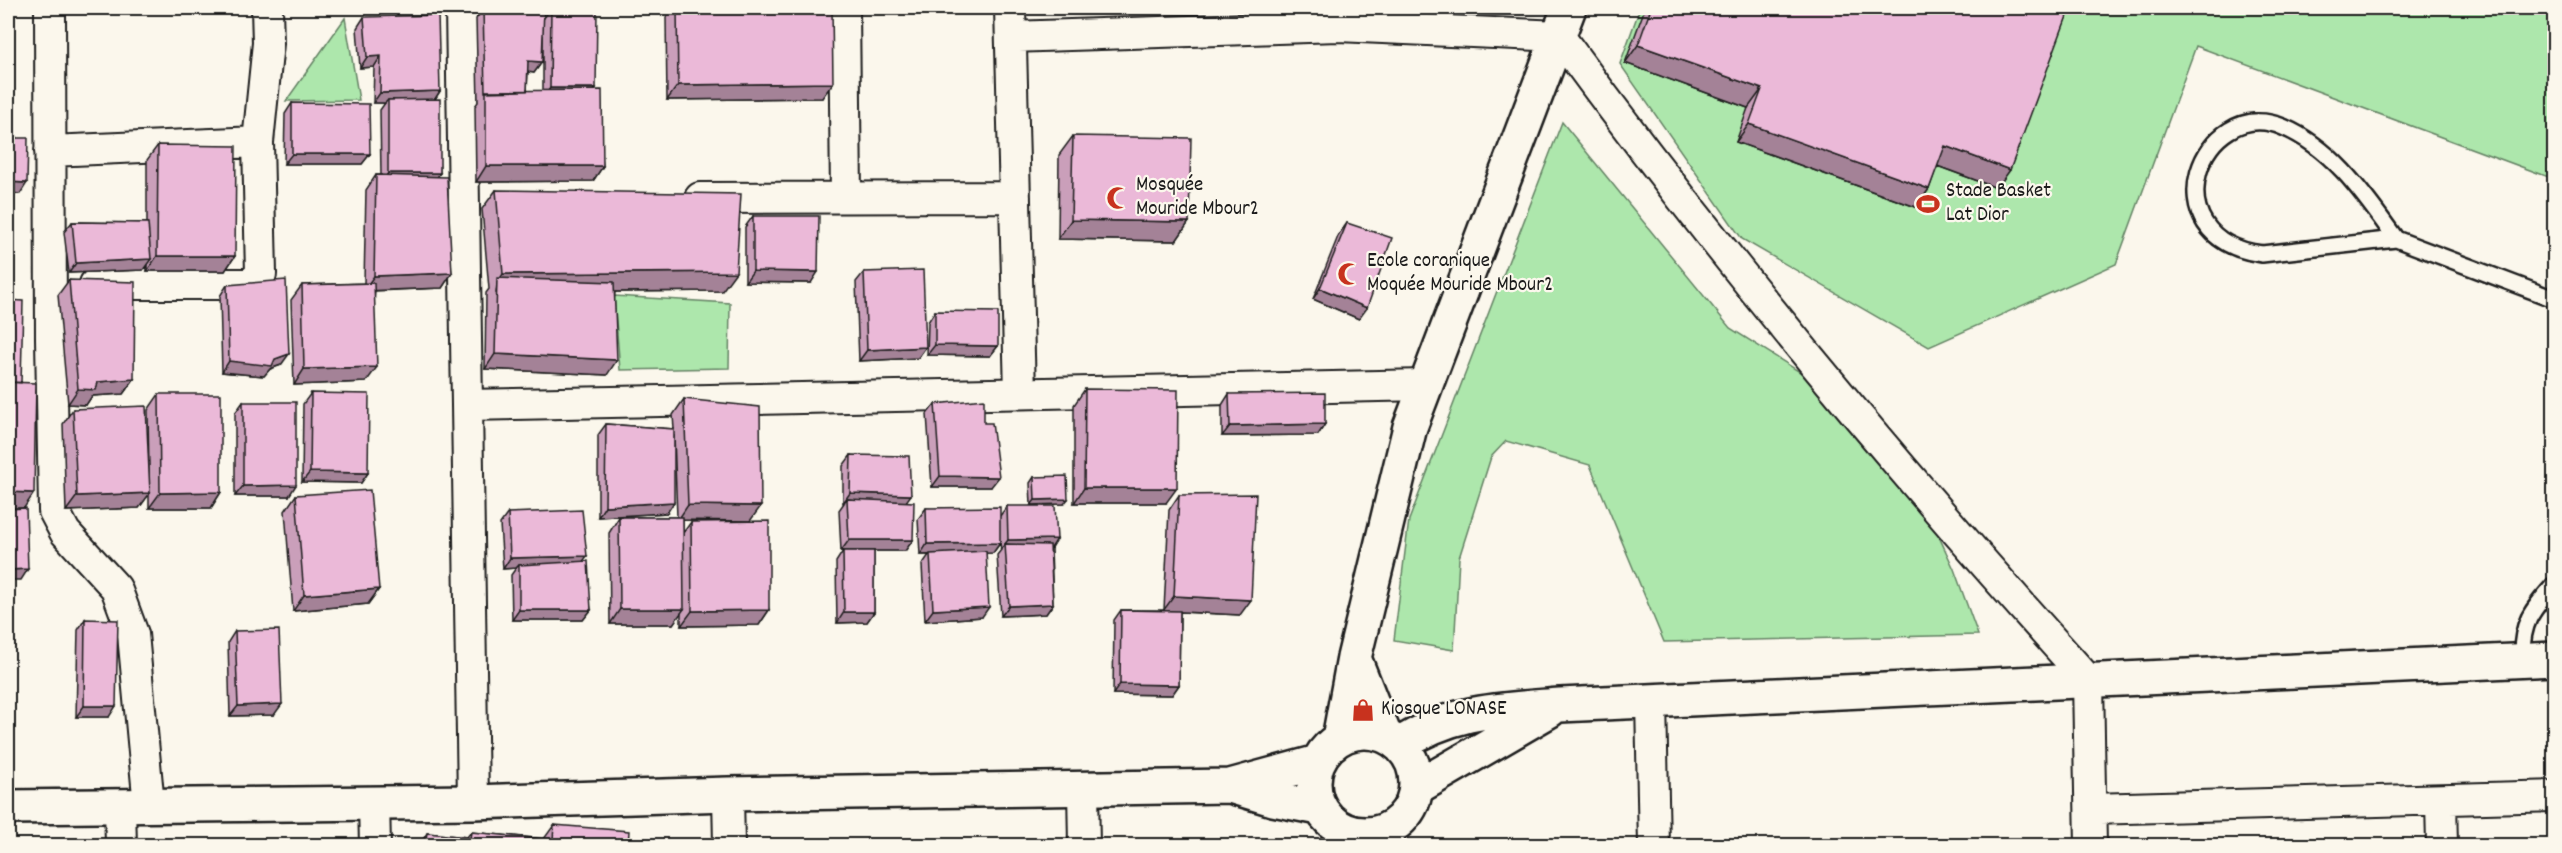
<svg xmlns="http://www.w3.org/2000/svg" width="2562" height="853" font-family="Dekko,sans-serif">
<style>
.green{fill:#ade7ac;stroke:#648264;stroke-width:1.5}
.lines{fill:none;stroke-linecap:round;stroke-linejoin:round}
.lane-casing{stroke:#1c1c1c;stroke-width:20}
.street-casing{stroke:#1c1c1c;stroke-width:34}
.secondary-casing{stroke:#1c1c1c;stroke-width:38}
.lane{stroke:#fbf7ec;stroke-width:15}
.street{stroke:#fbf7ec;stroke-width:30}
.secondary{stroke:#fbf7ec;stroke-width:33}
.wall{fill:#ca9fba;stroke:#1c1c1c;stroke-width:1.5;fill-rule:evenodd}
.shaded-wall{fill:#a48297;stroke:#1c1c1c;stroke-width:1.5}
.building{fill:#ebb9d8;stroke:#1c1c1c;stroke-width:1.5}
.labels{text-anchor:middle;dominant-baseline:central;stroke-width:4.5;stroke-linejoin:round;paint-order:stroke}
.poi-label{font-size:21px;fill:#1c1c1c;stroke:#fbf7ec;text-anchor:start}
</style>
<rect width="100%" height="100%" fill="#fbf7ec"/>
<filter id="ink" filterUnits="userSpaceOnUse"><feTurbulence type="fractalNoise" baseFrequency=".0167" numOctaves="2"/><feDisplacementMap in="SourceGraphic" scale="12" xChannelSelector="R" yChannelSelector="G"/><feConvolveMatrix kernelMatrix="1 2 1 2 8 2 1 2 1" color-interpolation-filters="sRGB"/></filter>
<g filter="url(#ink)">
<path class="green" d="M1640 8H2554V179L2196 46 2116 264 1929 347 1742 239 1620 64Z
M345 18 359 100 286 101Z
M1562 122 1730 328 1800 372 1874 438 1916 487 1954 569 1978 635 1664 642 1590 465 1506 441 1491 457 1459 558 1454 650 1394 640 1409 520Z
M614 296 730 303 729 368 620 370Z"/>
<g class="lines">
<g class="lane-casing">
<path id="lane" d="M2396 239C2365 196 2333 148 2283 127 2202 93 2146 239 2262 254L2396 239 2554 299
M2522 659C2521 623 2531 611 2554 585"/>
</g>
<g class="street-casing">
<path id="street" d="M50 8 51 338 54 511 65 532 116 588 133 634 149 806
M461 8 473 802
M844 8 846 197
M1010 8 1020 393
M1011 37 1338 26 1559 36C1723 260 1902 474 2088 680L2091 846
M50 151 258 142
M700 198 1015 197
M95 284H250L261 274 258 142 268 43 267 8
M467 405 1425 385
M1651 701 1654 846
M1083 788 1084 846
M728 794 729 846
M2441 800 2442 846
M374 802 375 846
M120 806 121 846
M2091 809 2554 796
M1344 829 1352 846
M1388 846 1390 827"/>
</g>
<g class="secondary-casing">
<path id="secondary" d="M1354 658 1385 736
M1314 783a51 51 0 1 1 102 0a51 51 0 1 1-102 0Z
M1339 739 1354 658 1410 427 1569 8
M1399 745C1453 710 1497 710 1560 705L2554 659
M1230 786 1273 799 1320 808
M1416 788 1550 710
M8 807 473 802 728 794 1230 786 1318 762"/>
</g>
<use href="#lane" class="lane"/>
<use href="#street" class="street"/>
<use href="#secondary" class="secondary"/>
</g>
<path class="wall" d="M551 8 596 88 594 90 603 166 593 181 476 182 475 106 478 102 476 19 483 9 544 18ZM543 35V91H527L528 72 534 73 542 62Z
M673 8H832L822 98 667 100 666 17Z
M1645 8H2070L1997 188 1937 166 1929 189 1916 207 1736 142 1748 108 1625 63Z
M364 17 440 91 435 99 440 173 437 177 452 273 442 288 375 291 366 382 294 385 291 300 302 285 364 283 366 190 376 175H381L380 110 385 103H373L374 67 360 68 357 28Z
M292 103 370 154 362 164H284L285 114Z
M1073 136 1189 222 1176 241 1058 239 1059 155Z
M158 145 235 256 225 271H147V265L143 270 69 273 64 232 72 222 147 223V160Z
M496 190 722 291 615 292 607 375 485 369 486 293 489 289 482 209Z
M753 216 811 283 745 282V227Z
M1347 223 1359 319 1313 299 1339 234Z
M864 272 918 358 859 361 856 282Z
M69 280 134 379 123 394 92 396 86 405 68 404 58 295Z
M227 285 281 365 270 369 264 376 222 372 220 296Z
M935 311 998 346 990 356 927 355 928 322Z
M1085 389 1166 503H1074V405Z
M311 393 368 473 361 483 302 482 303 404Z
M159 394 221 492 211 508H149V494L139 508 66 511 63 424 73 409 149 474 148 410Z
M1229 394 1325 424 1318 435 1222 436V405Z
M684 399 750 521 769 610 759 625 681 626V612L673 624H610L609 533 619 517H677L674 435 667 513 598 517V435L606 424 674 429 673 415ZM683 520 744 521 691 522 683 533Z
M243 402 289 496H235V413Z
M935 404 984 423 991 487H932L927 414Z
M851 455 913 540 905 551H874V612L867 622 837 623 836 562 843 551H869H841L839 510 844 503H843V466Z
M1034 477 1064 504 1031 505 1030 483Z
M296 495 379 589 368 604 293 611 285 511Z
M1179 495 1240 615 1180 612 1179 685 1172 695 1113 694 1114 620 1121 610H1164L1169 510Z
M1007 506 1057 539 1051 549 1053 604 1046 614 1001 616 997 555 1001 550 1000 543 993 553H986L982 617 925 621 922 565 929 555H920L918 519 926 508 1000 516Z
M508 513 583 561 591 610 583 620H512L511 575 516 568 503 569 500 524Z
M85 619 109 717H76L78 630Z
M235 631 274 715 230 716 228 642Z
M554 825 628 845 713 846H419L427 833 467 837 471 832 544 839Z"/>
<path class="shaded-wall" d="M1638 45 1762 89 1748 108 1625 63Z
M381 56 374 67 360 68 367 57Z
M528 61 542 62 534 73 521 71Z
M833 83 822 98 667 100 678 85Z
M550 88H596L588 99H543Z
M440 91 433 102 388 100 385 103H373L380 93Z
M1749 124 1929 189 1916 207 1736 142Z
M1945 146 2010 170 1997 188 1932 164Z
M292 154H370L362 164H284Z
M486 166H603L593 181 476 182Z
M388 173H440L433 183 381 184Z
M8 182 27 183 20 194 8 193Z
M1071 220 1189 222 1176 241 1058 239Z
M157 256H235L225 271H147Z
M151 259 143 270 69 273 76 263Z
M753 271 818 272 811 283 745 282Z
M736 272 722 291 496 293 497 283 503 274Z
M452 273 442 288 363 291 374 276Z
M1320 288 1367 308 1359 319 1313 299Z
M935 345 998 346 990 356 927 355Z
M926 347 918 358 859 361 867 350Z
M289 354 281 365 270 369 264 376 222 372 229 361 275 359Z
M495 354 617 360 607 375 485 369Z
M377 367 366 382 294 385 304 369Z
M134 379 123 394 92 396 86 405 68 404 78 389 98 382Z
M1325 424 1318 435 1222 436 1230 426Z
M310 472 368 473 361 483 302 482Z
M940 476 999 477 991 487H932Z
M296 485 289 496H235L243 486Z
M1084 488H1177L1166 503H1074Z
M8 492 34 493 24 508H8Z
M221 492 211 508H149L160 493Z
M150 493 139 508 66 511 77 496Z
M850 493 911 495 903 506 847 499 843 503Z
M1068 499 1064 504 1031 505 1035 500Z
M674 502 667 513 598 517 605 506Z
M688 505 761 506 750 521 678 520Z
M1057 539 1050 550 1005 544 1000 550 1008 540Z
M849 540H913L905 551H841Z
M1000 543 993 553 920 555 927 544Z
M587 556 579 567 519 565 516 568 503 569 510 558Z
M28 569 21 580H8V570Z
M379 589 368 604 293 611 304 595Z
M1174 596 1251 600 1240 615 1163 611Z
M1053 604 1046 614 1001 616 1009 606Z
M989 607 982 617 925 621 933 610Z
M620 609H684L673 624H610Z
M519 610H591L583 620H512Z
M769 610 759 625 681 626 692 611Z
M844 612H874L867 622 837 623Z
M1120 684 1179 685 1172 695 1113 694Z
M282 704 274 715 230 716 238 706Z
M84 706H116L109 717H76Z"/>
<path class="building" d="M544 8 542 62 528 61 527 91 485 92 483 9Z
M551 8 597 9 596 88H550Z
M677 8H832L833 83 678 85Z
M1651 8H2070L2010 170 1945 146 1929 189 1749 124 1762 89 1638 45Z
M438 15 440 91 380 93 381 56 367 57 364 17Z
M602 90 603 166H486V91Z
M440 99V173H388V100Z
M292 103 369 104 370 154H292Z
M1073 136 1191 138 1189 222 1071 220Z
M8 138H28L27 183 8 182Z
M158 145 236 146 235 256H157Z
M376 175 447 177 452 273 374 276Z
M496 190 741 194 736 272 503 274Z
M753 216H819L818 272 753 271Z
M72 222 148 223 151 259 76 263Z
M1347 223 1392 238 1367 308 1320 288Z
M923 270 926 347 867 350 864 272Z
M497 278 614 282 617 360 495 354Z
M69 280 135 282 134 379 98 382 96 390 78 389Z
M286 280 289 354 275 359 272 366 229 361 227 285Z
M374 283 377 367 304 369 302 285Z
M8 300 23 301 21 383 8 382Z
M935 311 998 312V346L935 345Z
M8 382 36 383 34 493 8 492Z
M1085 389 1178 390 1177 488H1084Z
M311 393 369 394 368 473 310 472Z
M1325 393V424L1230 426 1229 394Z
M159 394H221V492L160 493Z
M684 399 760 407 761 506 688 505Z
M984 399V423H992L999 477 940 476 935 404Z
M243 402H296V485L243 486Z
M146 406 150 493 77 496 73 409Z
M606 424 674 429V502L605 506Z
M851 455 909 456 911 495 850 493Z
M1067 476 1068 499 1035 500 1034 477Z
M370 490 379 589 304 595 296 495Z
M1256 494 1251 600 1174 596 1179 495Z
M847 499 914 502 913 540H849Z
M1007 506H1055L1057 539 1008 540Z
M1000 507V543L927 544 926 508Z
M26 508 28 569 8 570V509Z
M582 510 587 556 510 558 508 513Z
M619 517H683L684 609H620Z
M769 521V610L692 611 691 522Z
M1005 544 1050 545 1053 604 1009 606Z
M843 551H874V612H844Z
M986 551 989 607 933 610 930 554Z
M588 561 591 610H519V565Z
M1121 610 1180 611 1179 685 1120 684Z
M85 619 118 620 116 706H84Z
M279 630 282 704 238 706 235 631Z
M554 825 629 831 628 845 713 840V846H469L471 832 553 840Z
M427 833 467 837V846H425Z"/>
</g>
<defs>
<g id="mosque-bare" transform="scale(1.8)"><path d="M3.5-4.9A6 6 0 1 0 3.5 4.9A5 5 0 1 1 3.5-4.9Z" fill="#c8321e" stroke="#fbf7ec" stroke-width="2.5" paint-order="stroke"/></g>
<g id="stadium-bare" transform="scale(1.8)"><path d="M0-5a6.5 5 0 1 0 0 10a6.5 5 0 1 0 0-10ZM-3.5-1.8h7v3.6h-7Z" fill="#c8321e" stroke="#fbf7ec" stroke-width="2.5" paint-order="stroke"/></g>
<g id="shop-bare" transform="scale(1.8)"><path d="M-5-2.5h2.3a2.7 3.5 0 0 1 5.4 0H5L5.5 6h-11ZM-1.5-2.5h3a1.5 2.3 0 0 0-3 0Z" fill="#c8321e" stroke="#fbf7ec" stroke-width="2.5" paint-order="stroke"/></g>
</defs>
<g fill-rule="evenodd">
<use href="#mosque-bare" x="1118" y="198"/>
<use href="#stadium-bare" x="1928" y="204"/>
<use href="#mosque-bare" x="1349" y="274"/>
<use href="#shop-bare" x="1363" y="710"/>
</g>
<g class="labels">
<g class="poi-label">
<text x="1136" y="186">Mosquée<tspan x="1136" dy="24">Mouride Mbour2</tspan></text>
<text x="1946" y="192">Stade Basket<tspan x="1946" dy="24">Lat Dior</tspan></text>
<text x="1367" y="262">Ecole coranique<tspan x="1367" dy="24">Moquée Mouride Mbour2</tspan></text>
<text x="1381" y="710">Kiosque LONASE</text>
</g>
</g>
<rect width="2562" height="853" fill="none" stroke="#fbf7ec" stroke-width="30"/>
<rect x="15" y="15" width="2532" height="823" fill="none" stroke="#1c1c1c" stroke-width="2" filter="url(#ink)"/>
</svg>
